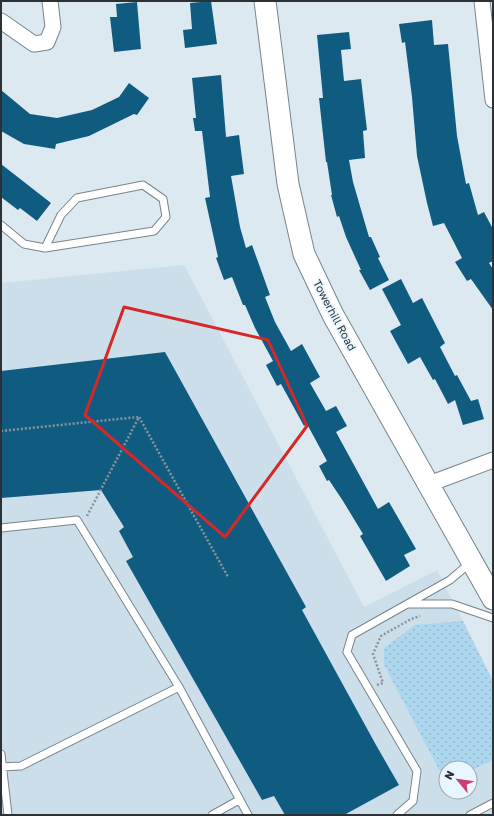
<svg xmlns="http://www.w3.org/2000/svg" width="494" height="816" font-family="'Golos Text',sans-serif">
<style>
.built{fill:#ccdeea;fill-rule:evenodd}
.grass{fill:url(#grass-dots)}
.building{fill:#105c80}
.lines{fill:none;stroke-linecap:round;stroke-linejoin:round}
.lane-casing{stroke:#79848b;stroke-width:9}
.street-casing{stroke:#79848b;stroke-width:17}
.secondary-casing{stroke:#79848b;stroke-width:23}
.path{stroke:#8c9499;stroke-width:2.5;stroke-dasharray:2 2;stroke-linecap:butt}
.lane{stroke:#fff;stroke-width:7}
.street{stroke:#fff;stroke-width:15}
.secondary{stroke:#fff;stroke-width:21}
.marked{fill:none;stroke:#d62828;stroke-width:3;stroke-linejoin:round}
.labels{text-anchor:middle;dominant-baseline:central;stroke-width:4;stroke-linejoin:round;paint-order:stroke}
.street-label{font-size:11px;fill:#2d3134;stroke:#eaf6fe}
</style>
<defs>
<pattern id="grass-dots" width="8" height="8" patternUnits="userSpaceOnUse"><rect width="8" height="8" fill="#add6ef"/><path d="M2 2h.1M6 6h.1" fill="none" stroke="#95b8ce" stroke-width="1.8" stroke-linecap="round"/></pattern>
</defs>
<rect width="100%" height="100%" fill="#dde9f0"/>
<path class="built" d="M184 265 364 607 437 570 493 681V815H1V283ZM446 768H470V792H446Z"/>
<path class="grass" d="M463 621 493 681V760L470 771V768H446V783L384 665V648L415 625Z"/>
<path class="building" d="M211 1 217 44 185 48 183 30 192 29 190 3Z
M137 2 141 49 114 52 110 17H117L116 4Z
M432 20 434 45 448 44 457 136 466 184 469 183 478 215 484 212 493 229V261L489 263 493 269V310L471 279 467 281 455 262 462 258 444 223 433 226 427 203 417 156 412 97 405 42 402 43 399 24Z
M349 32 351 49 341 50 344 81 361 79 367 130 363 131 365 158 349 160 353 182 369 237H371L380 257 378 258 389 280 370 290 359 270H361L346 237 339 216 337 217 331 195H332L327 162H326L319 98H323L317 35Z
M221 75 226 137 239 135 244 174 231 176 240 227 246 248 252 245 270 295 265 297 275 322 291 351 302 344 320 377 310 383 326 411 336 406 347 426 336 432 378 509 389 502 416 549 404 555 410 566 386 581 360 536 363 534 343 501 329 480 327 481 319 466 327 461 307 424 304 426 281 384 277 386 266 365 273 361 255 328 245 305H243L232 277 224 280 216 258 218 257 205 198 210 197 202 131H195L193 118H196L192 78Z
M129 83 149 98 137 115 134 114 89 136 56 144 55 149 24 144 1 131V90L30 114 57 118 92 110 119 97Z
M1 164 51 203 37 221 20 208 18 210 1 197Z
M401 279 413 303 422 298 445 343 440 347 455 376 457 375 471 401 478 399 484 419 463 425 455 400 448 404 435 379 433 380 420 357 408 364 390 331 401 325 382 289Z
M165 352 306 607 302 610 376 745 399 785 344 815H285L274 796 262 800 126 561 133 557 119 531 124 527 101 490 1 498V371Z"/>
<g class="lines">
<g class="lane-casing">
<path id="lane" d="M1 225 24 244 45 248 154 231 166 217 163 199 143 185 77 198 61 215 45 248
M1 528 77 520 179 687
M408 604H452L493 618
M1 754 8 815
M1 767 21 766 179 687 248 815
M212 815 239 800
M397 815 413 801 417 771 347 652 352 635 450 580 470 563
M470 815 493 803"/>
</g>
<g class="street-casing">
<path id="street" d="M482 1 493 100
M1 21 34 44 47 42 53 27 50 1
M429 484 493 460"/>
</g>
<g class="secondary-casing">
<path id="secondary" d="M265 1 288 184 304 254 333 315 493 599"/>
</g>
<path class="path" d="M1 431 138 417
M87 516 139 417 228 577
M377 685 383 683 373 654 381 636 411 619 420 616"/>
<use href="#lane" class="lane"/>
<use href="#street" class="street"/>
<use href="#secondary" class="secondary"/>
</g>
<path class="marked" d="M124 307 268 340 307 426 225 537 85 415Z"/>
<g class="labels">
<g class="street-label">
<text transform="translate(335 315) rotate(62)">Towerhill Road</text>
</g>
</g>
<rect width="494" height="816" fill="none" stroke="#2d3134" stroke-width="4"/>
<g transform="translate(458 780) rotate(299)"><circle r="19" fill="#eaf6fe" stroke="#9ea7ad"/>
<path d="M0-3L7 15L0 10L-7 15Z" fill="#ca3f72"/>
<text y="-6" font-size="11" font-weight="bold" text-anchor="middle" fill="#2d3134">N</text>
</g>
</svg>
